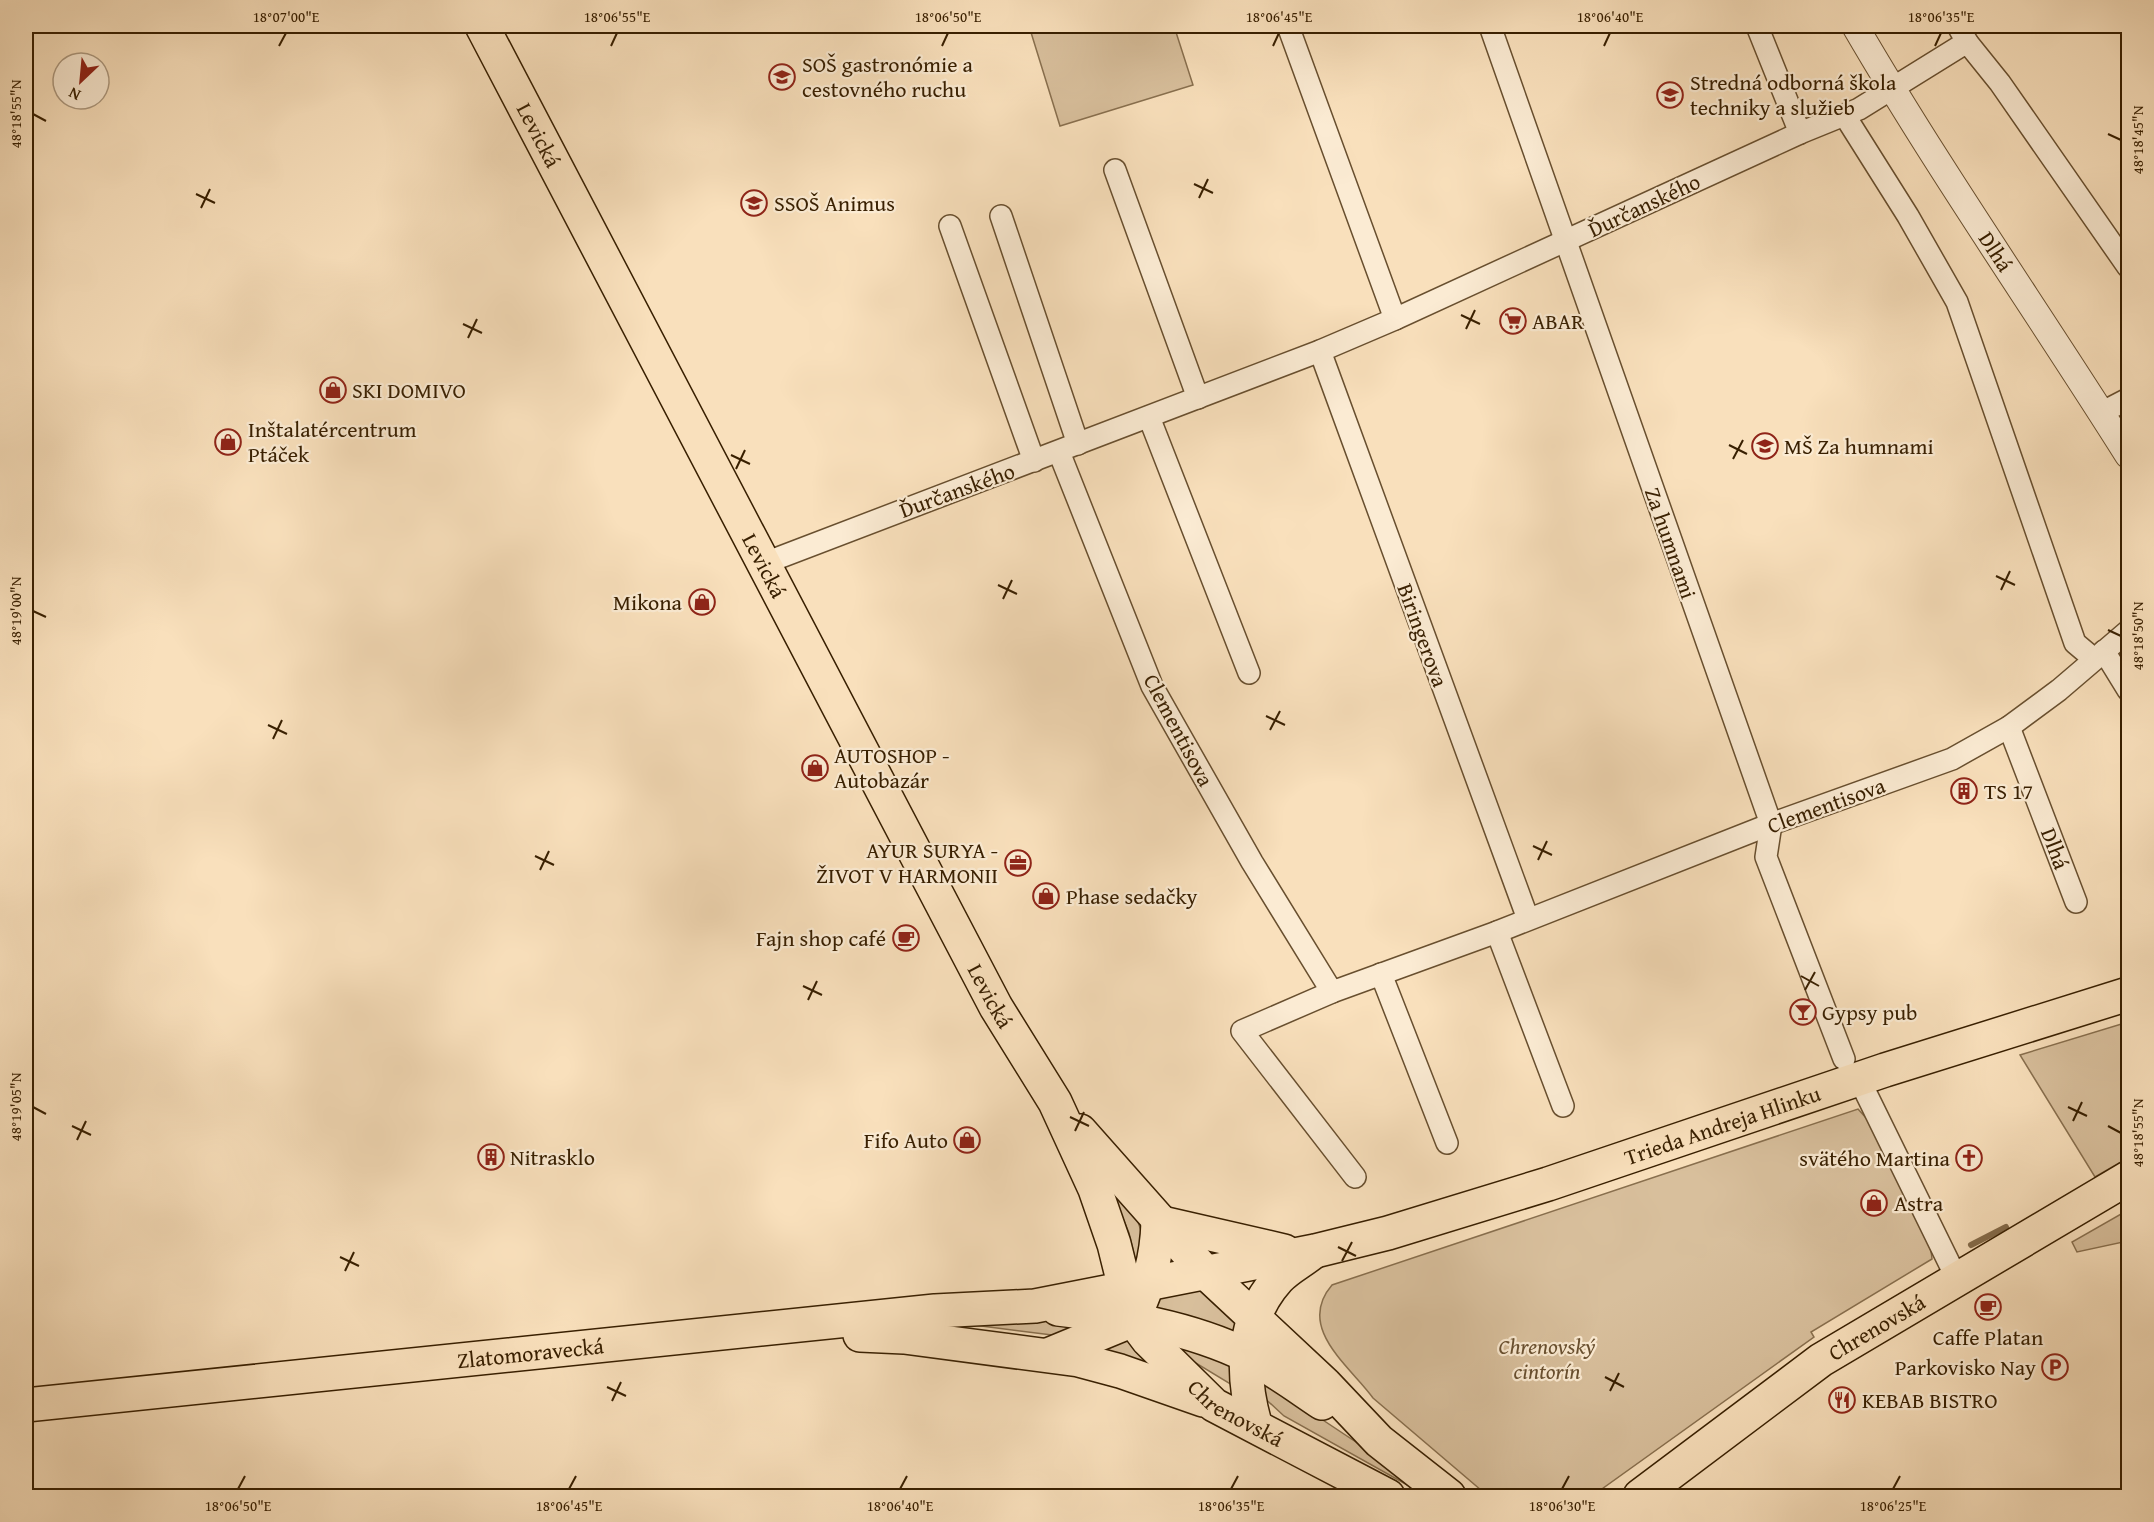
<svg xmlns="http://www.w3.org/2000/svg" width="2154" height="1522" font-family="'Gentium Book Plus',serif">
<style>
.green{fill:#d8bf9c;stroke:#886f4e;stroke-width:1.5}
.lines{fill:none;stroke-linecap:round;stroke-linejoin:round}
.stream{stroke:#846b4a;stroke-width:6}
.minor-casing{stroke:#684f2f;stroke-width:24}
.tertiary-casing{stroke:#684f2f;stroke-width:28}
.primary-casing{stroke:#381f00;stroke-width:36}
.minor{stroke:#fbebd3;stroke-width:21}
.tertiary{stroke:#fbebd3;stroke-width:26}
.primary{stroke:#f9e0bc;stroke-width:33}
.ticks{fill:none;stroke:#381f00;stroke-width:2}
.labels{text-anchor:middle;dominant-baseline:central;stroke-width:4.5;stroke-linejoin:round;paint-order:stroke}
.poi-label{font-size:22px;fill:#381f00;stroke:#fbebd3;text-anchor:start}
.street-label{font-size:22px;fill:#381f00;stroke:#fbebd3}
.park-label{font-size:22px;font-style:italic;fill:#684f2f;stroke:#fbebd3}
.neatline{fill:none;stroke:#381f00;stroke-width:2}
.ticks-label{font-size:15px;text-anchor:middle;fill:#381f00}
</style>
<rect width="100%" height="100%" fill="#f9e0bc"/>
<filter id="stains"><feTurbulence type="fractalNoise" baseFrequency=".00333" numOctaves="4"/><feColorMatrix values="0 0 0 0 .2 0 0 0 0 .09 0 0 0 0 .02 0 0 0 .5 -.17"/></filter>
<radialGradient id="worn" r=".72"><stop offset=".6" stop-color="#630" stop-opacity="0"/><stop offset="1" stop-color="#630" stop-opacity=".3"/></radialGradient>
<path class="green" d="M1029 26H1174L1193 85 1060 126Z
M2128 1022V1158L2095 1177 2020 1055Z
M1858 1109 1867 1119C1884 1152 1930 1225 1932 1259L1811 1332 1814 1337 1592 1496H1488L1373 1398C1351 1367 1295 1328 1332 1285Z
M1122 1196 1137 1219 1147 1248 1137 1267 1129 1233 1115 1199Z
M2128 1210V1241L2077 1252 2072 1242Z
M1204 1284 1241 1320 1236 1336 1151 1310 1156 1291Z
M1072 1319 1082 1332 1052 1335 966 1324Z
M1119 1329 1158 1368 1085 1352Z
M1165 1337 1232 1364V1385L1166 1345Z
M1255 1375 1380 1458 1427 1496 1284 1416 1258 1392Z"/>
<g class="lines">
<path class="stream" d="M1971 1245 2006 1227"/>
<g class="minor-casing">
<g id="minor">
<path d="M1288 26 1395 319"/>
<path d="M1490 26 1771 824 1766 857 1844 1059"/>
<path d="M1757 26 1800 133"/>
<path d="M1958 26 1967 42"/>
<path d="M1845 116 1908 216 1957 302 2075 643 2094 659"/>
<path d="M1115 170 1198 398"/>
<path d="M1001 216 1078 444"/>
<path d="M950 226 1034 461"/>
<path d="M1320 351 1528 919"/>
<path d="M2101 413 2128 399"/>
<path d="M1149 417 1249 673"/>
<path d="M1059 452 1152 686 1252 862 1332 992 1497 932 1771 824 1952 759 2009 727 2059 690 2128 631"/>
<path d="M765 563 1320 351 1395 319 1800 133 1859 109 1967 42 2000 83 2128 267"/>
<path d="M2104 651 2128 690"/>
<path id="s1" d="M2009 727 2076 902"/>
<path d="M1497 932 1563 1106"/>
<path d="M1381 974 1447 1143"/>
<path d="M1332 992 1242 1031 1355 1177"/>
<path d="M1859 1079 1958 1281"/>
</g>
</g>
<g class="tertiary-casing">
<g id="tertiary">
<path id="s2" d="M1855 26C1940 172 2038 312 2128 455"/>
</g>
</g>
<g class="primary-casing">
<g id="primary">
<path id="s3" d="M482 26 996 1007 1055 1102 1095 1189 1114 1244 1133 1320 1148 1340 1214 1405 1388 1496"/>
<path d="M1080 1131 1205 1272 1325 1384 1379 1441 1449 1496"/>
<path d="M1158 1222 1284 1251"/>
<path d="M1058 1309C1123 1317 1189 1327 1248 1356 1274 1369 1298 1387 1322 1403"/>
<path d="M860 1335 904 1337 1079 1360 1120 1371 1203 1400"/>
<path d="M1048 1355 1133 1320C1148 1287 1157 1259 1158 1222"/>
<path id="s4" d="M26 1405 935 1311 1035 1306 1315 1251 1388 1233 1548 1184 1885 1070 2128 994"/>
<path d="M1255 1424C1241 1374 1241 1320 1278 1279 1287 1269 1301 1262 1312 1253"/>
<path id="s5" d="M1640 1496 1821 1360 2128 1178"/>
</g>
</g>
<use href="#minor" class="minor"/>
<use href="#tertiary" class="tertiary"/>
<use href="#primary" class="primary"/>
</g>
<path class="ticks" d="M279 46 286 33M611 46 617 33M942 46 948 33M1273 46 1279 33M1604 46 1610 33M1935 46 1941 33M33 114 46 121M2108 134 2121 140M1194 184 1213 193M196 194 215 203M1199 198 1208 179M201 208 210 189M1461 315 1480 324M463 324 482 333M1466 329 1475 310M468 338 477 319M1729 445 1747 454M731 455 750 464M1733 459 1743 440M736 469 745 450M1996 576 2015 585M998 585 1017 594M2001 590 2010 571M1003 599 1012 580M33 611 46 617M2108 630 2121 636M1266 716 1285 725M268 725 287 734M1270 730 1280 711M273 739 282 720M1533 846 1552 855M535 856 554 865M1538 860 1547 841M540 870 549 851M1801 976 1819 986M803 986 822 995M1805 990 1815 972M808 1000 817 981M33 1107 46 1114M2068 1107 2087 1116M1070 1117 1089 1126M2073 1121 2082 1102M72 1126 91 1135M2108 1126 2121 1133M1075 1131 1084 1112M77 1140 86 1121M1338 1247 1356 1256M340 1257 359 1266M1342 1261 1352 1242M345 1271 354 1252M1605 1377 1624 1387M607 1387 626 1396M1610 1391 1619 1373M612 1401 621 1382M238 1489 245 1476M569 1489 576 1476M900 1489 907 1476M1231 1489 1238 1476M1562 1489 1569 1476M1893 1489 1900 1476"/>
<defs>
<g id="university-ring" transform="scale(1.35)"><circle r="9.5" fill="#fbebd3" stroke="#8f2418" stroke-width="1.5"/><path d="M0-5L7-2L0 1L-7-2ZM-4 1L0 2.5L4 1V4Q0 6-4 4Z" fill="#8f2418"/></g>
<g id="supermarket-ring" transform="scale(1.35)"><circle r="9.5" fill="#fbebd3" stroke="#8f2418" stroke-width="1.5"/><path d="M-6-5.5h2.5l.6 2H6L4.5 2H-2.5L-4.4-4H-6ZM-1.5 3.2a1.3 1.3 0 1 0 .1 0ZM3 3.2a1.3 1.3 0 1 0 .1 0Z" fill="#8f2418"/></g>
<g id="shop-ring" transform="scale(1.35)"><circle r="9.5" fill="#fbebd3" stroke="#8f2418" stroke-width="1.5"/><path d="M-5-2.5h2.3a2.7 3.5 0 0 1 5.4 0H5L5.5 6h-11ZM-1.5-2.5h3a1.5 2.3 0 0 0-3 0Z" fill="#8f2418"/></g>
<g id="school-ring" transform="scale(1.35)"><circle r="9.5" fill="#fbebd3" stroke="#8f2418" stroke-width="1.5"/><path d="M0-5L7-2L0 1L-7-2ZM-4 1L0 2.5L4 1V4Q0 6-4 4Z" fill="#8f2418"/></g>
<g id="building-ring" transform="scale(1.35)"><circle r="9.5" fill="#fbebd3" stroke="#8f2418" stroke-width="1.5"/><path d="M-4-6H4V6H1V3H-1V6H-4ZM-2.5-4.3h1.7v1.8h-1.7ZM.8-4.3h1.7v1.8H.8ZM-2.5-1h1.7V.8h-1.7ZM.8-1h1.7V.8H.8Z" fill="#8f2418"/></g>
<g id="office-ring" transform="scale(1.35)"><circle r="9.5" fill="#fbebd3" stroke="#8f2418" stroke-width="1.5"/><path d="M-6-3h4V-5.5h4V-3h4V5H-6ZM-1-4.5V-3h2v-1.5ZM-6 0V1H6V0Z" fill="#8f2418"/></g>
<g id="cafe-ring" transform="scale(1.35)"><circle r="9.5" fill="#fbebd3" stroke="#8f2418" stroke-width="1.5"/><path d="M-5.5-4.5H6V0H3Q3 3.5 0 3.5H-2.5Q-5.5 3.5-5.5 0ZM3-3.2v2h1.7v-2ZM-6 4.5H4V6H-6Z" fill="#8f2418"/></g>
<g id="bar-ring" transform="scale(1.35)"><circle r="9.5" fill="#fbebd3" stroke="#8f2418" stroke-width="1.5"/><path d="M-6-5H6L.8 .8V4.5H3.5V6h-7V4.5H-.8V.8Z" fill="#8f2418"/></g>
<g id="church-ring" transform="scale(1.35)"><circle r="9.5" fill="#fbebd3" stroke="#8f2418" stroke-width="1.5"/><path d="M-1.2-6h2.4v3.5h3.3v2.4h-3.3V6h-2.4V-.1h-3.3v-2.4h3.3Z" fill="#8f2418"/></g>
<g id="parking-ring" transform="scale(1.35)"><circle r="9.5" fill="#fbebd3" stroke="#8f2418" stroke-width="1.5"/><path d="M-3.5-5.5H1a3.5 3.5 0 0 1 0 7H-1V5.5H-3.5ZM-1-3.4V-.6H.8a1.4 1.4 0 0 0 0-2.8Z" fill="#8f2418"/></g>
<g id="restaurant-ring" transform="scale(1.35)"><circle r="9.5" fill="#fbebd3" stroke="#8f2418" stroke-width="1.5"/><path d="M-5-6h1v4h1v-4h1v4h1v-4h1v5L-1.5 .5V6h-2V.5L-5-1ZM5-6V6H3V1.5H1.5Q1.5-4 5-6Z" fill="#8f2418"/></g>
</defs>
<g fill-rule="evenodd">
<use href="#university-ring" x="782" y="77"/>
<use href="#university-ring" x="1670" y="95"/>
<use href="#university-ring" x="754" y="203"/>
<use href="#supermarket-ring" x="1513" y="321"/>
<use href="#shop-ring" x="333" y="390"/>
<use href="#shop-ring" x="228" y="442"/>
<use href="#school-ring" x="1765" y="446"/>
<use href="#shop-ring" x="702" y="602"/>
<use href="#shop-ring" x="815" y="768"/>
<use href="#building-ring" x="1964" y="791"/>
<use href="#office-ring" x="1018" y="863"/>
<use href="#shop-ring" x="1046" y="896"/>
<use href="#cafe-ring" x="906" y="938"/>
<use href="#bar-ring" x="1803" y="1012"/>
<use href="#shop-ring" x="967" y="1140"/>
<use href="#building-ring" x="491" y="1157"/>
<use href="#church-ring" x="1969" y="1158"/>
<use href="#shop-ring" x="1874" y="1203"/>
<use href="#cafe-ring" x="1988" y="1307"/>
<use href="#parking-ring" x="2055" y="1367"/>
<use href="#restaurant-ring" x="1842" y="1400"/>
</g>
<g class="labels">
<g class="poi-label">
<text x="802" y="64">SOŠ gastronómie a<tspan x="802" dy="25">cestovného ruchu</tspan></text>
<text x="1690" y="82">Stredná odborná škola<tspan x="1690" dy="25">techniky a služieb</tspan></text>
<text x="774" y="203">SSOŠ Animus</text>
<text x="1532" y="321">ABAR</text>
<text x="352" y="390">SKI DOMIVO</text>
<text x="248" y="429">Inštalatércentrum<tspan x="248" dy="25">Ptáček</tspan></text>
<text x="1784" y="446">MŠ Za humnami</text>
<text x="682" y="602" text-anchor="end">Mikona</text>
<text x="834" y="755">AUTOSHOP -<tspan x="834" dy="25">Autobazár</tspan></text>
<text x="1984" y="791">TS 17</text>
<text x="998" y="850" text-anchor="end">AYUR SURYA -<tspan x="998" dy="25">ŽIVOT V HARMONII</tspan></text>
<text x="1066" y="896">Phase sedačky</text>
<text x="886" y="938" text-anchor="end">Fajn shop café</text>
<text x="1822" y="1012">Gypsy pub</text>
<text x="948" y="1140" text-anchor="end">Fifo Auto</text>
<text x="510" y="1157">Nitrasklo</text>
<text x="1950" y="1158" text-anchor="end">svätého Martina</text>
<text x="1894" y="1203">Astra</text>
<text x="1988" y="1337" text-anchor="middle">Caffe Platan</text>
<text x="2036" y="1367" text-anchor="end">Parkovisko Nay</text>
<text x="1862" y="1400">KEBAB BISTRO</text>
</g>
<g class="street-label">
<text stroke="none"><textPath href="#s3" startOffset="123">Levická</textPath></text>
<text transform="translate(1644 205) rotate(-25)">Ďurčanského</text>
<text stroke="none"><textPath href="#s2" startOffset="266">Dlhá</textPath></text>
<text transform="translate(957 490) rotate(-20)">Ďurčanského</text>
<text transform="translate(1671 543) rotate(71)">Za humnami</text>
<text stroke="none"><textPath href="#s3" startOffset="609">Levická</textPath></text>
<text transform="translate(1423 635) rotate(70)">Biringerova</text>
<text transform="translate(1179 730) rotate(62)">Clementisova</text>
<text transform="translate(1826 805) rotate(-20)">Clementisova</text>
<text stroke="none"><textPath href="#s1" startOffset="130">Dlhá</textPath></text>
<text stroke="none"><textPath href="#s3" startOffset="1095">Levická</textPath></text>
<text stroke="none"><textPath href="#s4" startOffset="1726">Trieda Andreja Hlinku</textPath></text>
<text stroke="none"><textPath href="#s5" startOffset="291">Chrenovská</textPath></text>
<text stroke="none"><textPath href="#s4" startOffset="507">Zlatomoravecká</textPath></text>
<text stroke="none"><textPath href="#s3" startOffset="1592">Chrenovská</textPath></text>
</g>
<g class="park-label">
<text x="1547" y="1346">Chrenovský<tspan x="1547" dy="25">cintorín</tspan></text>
</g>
</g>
<rect width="2154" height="1522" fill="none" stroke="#f9e0bc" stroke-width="66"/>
<g transform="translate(81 81) rotate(206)"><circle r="28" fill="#fbebd3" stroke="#ad997f" stroke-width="1.5"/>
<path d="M0-4.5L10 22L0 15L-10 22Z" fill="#8f2418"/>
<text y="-9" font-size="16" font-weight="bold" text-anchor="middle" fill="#381f00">N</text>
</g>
<rect x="33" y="33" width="2088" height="1456" class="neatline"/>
<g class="ticks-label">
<text x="286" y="22">18°07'00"E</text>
<text x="617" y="22">18°06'55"E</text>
<text x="948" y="22">18°06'50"E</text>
<text x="1279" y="22">18°06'45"E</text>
<text x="1610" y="22">18°06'40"E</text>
<text x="1941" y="22">18°06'35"E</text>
<text transform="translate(16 114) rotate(-90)" y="5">48°18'55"N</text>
<text transform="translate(2138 140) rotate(-90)" y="5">48°18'45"N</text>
<text transform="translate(16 611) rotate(-90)" y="5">48°19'00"N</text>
<text transform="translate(2138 636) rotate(-90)" y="5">48°18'50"N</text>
<text transform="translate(16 1107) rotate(-90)" y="5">48°19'05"N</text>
<text transform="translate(2138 1133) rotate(-90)" y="5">48°18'55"N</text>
<text x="238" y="1511">18°06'50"E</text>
<text x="569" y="1511">18°06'45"E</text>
<text x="900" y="1511">18°06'40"E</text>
<text x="1231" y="1511">18°06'35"E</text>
<text x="1562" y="1511">18°06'30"E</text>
<text x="1893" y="1511">18°06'25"E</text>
</g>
<rect width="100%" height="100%" filter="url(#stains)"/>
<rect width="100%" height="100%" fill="url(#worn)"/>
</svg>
